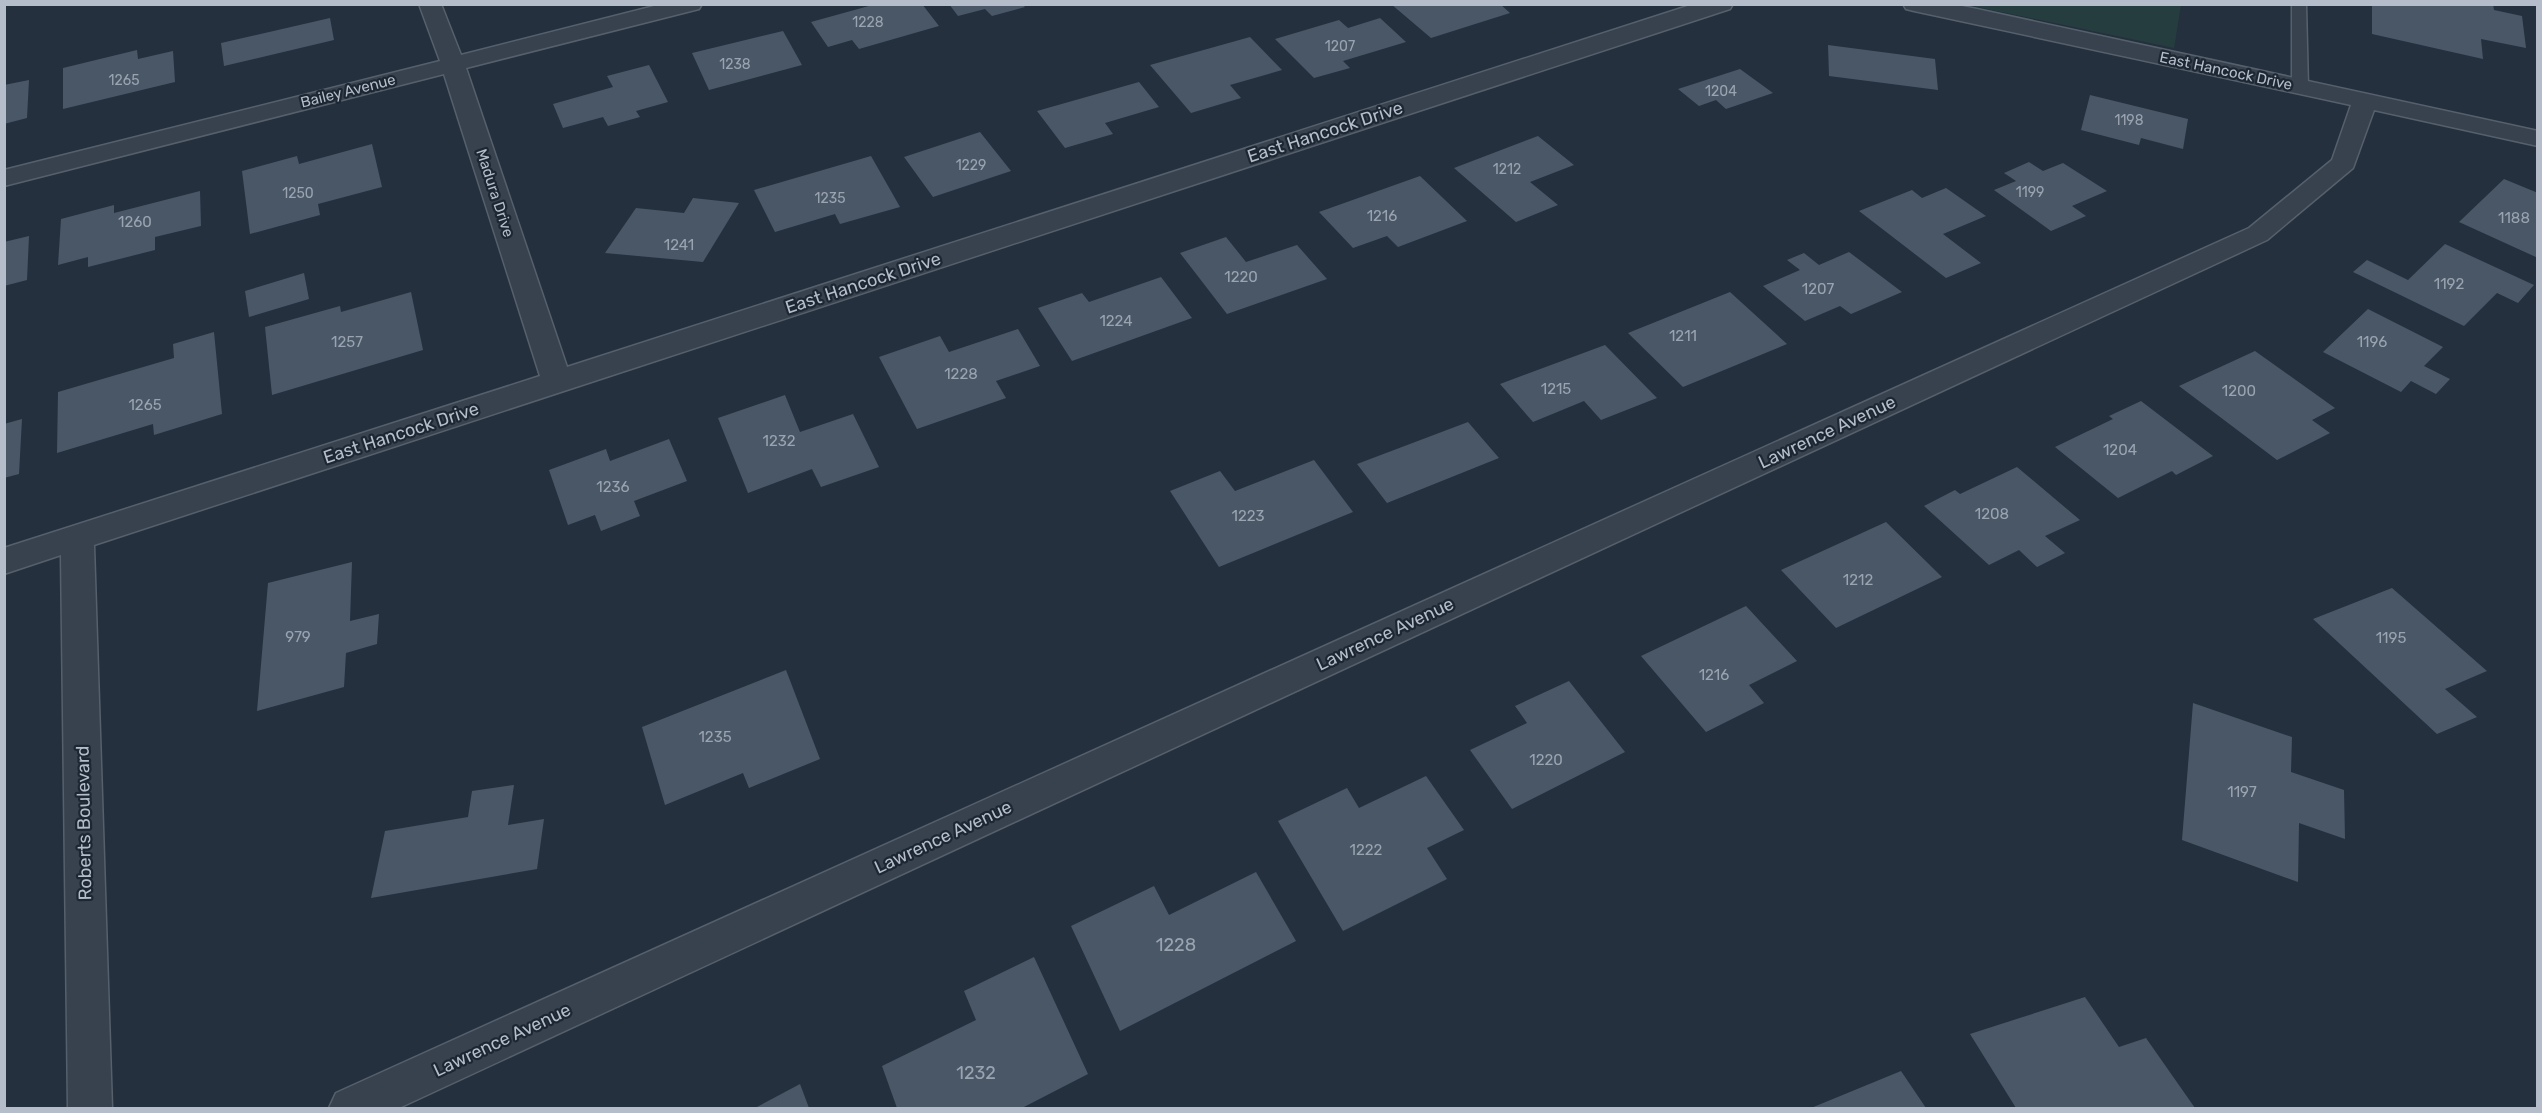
<svg xmlns="http://www.w3.org/2000/svg" width="2542" height="1113" font-family="Rubik,sans-serif">
<style>
.green{fill:#263d3f}
.building{fill:#4a5767}
.lines{fill:none;stroke-linecap:round;stroke-linejoin:round}
.lane-casing{stroke:#56606c;stroke-width:3}
.street-casing{stroke:#56606c;stroke-width:3}
.lane{fill:#38424e;fill-rule:evenodd}
.street{fill:#38424e;fill-rule:evenodd}
.labels{text-anchor:middle;dominant-baseline:central;stroke-width:4.5;stroke-linejoin:round;paint-order:stroke}
.far-number-label{font-size:14px;fill:#9aa4b0}
.far-street-label{font-size:15px;fill:#b4bdc9;stroke:#1d2733}
.number-label{font-size:15px;fill:#9aa4b0}
.street-label{font-size:18px;fill:#b4bdc9;stroke:#1d2733}
.near-number-label{font-size:18px;fill:#9aa4b0}
</style>
<rect width="100%" height="100%" fill="#24303e"/>
<path class="green" d="M1968 5 2181 4V5L2174 48Z"/>
<path class="building" d="M876 4H922L939 26 859 49 852 40 828 47 811 22Z
M949 4H1022L1025 7 992 16 985 9 958 16Z
M1391 4H1500L1510 13 1431 38Z
M2372 4H2493L2494 10 2522 16 2526 48 2481 39 2483 59 2372 34Z
M330 18 334 40 224 66 221 43Z
M1380 18 1406 42 1343 61 1350 68 1314 78 1275 39 1339 20 1348 28Z
M783 31 802 65 709 90 692 53Z
M1250 37 1282 70 1230 85 1241 98 1191 113 1150 65Z
M1828 45 1935 59 1938 90 1829 76Z
M137 50 138 59 173 51 175 82 63 109V68Z
M649 65 668 102 636 111 640 117 608 126 603 117 563 128 553 104 613 87 607 76Z
M1740 69 1773 93 1726 109 1716 100 1699 106 1678 89Z
M29 80 27 118 4 124V85Z
M1139 82 1159 107 1105 123 1113 134 1065 148 1037 111Z
M2090 95 2188 119 2183 149 2141 138 2139 145 2081 130Z
M980 132 1011 171 933 197 904 157Z
M1538 136 1574 165 1530 182 1558 205 1516 222 1454 168Z
M372 144 382 187 318 204 320 215 250 234 242 171 297 156 299 164Z
M871 156 900 207 840 224 835 214 775 232 754 190Z
M2029 162 2043 171 2063 163 2107 191 2072 206 2086 216 2051 231 1994 190 2016 181 2004 173Z
M1420 176 1467 221 1398 247 1387 236 1353 248 1319 212Z
M2504 179 2538 193V258L2459 222Z
M1946 188 1986 216 1943 234 1981 263 1946 278 1859 211 1912 190 1922 198Z
M200 191 201 226 155 237V250L88 267V257L58 265 61 219 114 205V213Z
M693 198 739 203 703 262 605 253 636 208 684 213Z
M29 236 27 280 4 286V242Z
M1226 237 1246 262 1297 245 1327 279 1227 314 1180 253Z
M2445 244 2534 285 2518 303 2497 293 2464 326 2353 272 2367 260 2408 280Z
M1849 252 1902 292 1851 314 1840 306 1805 321 1763 286 1800 270 1787 260 1804 253 1819 265Z
M304 273 309 299 249 317 245 291Z
M1161 277 1192 318 1072 361 1038 308 1082 293 1089 302Z
M411 292 423 350 272 395 265 327 340 306 341 312Z
M1730 292 1787 344 1683 387 1628 333Z
M2368 309 2443 347 2424 366 2450 379 2436 394 2411 381 2401 392 2323 352Z
M1018 329 1040 366 996 381 1006 398 917 429 879 357 940 336 949 352Z
M214 332 222 414 154 435 153 424 57 453 58 392 174 358 173 344Z
M1605 345 1657 398 1601 420 1584 401 1533 422 1500 384Z
M2255 351 2335 408 2312 420 2330 433 2277 460 2179 386Z
M785 395 800 432 853 414 879 467 821 487 812 469 748 493 718 418Z
M2141 401 2213 456 2176 475 2172 471 2118 498 2055 447 2113 419 2109 416Z
M22 419 19 474 4 478V424Z
M1468 422 1499 458 1387 503 1357 464Z
M669 439 687 481 634 501 640 516 601 531 595 515 568 525 549 470 606 449 610 461Z
M1314 460 1353 512 1219 567 1170 491 1220 471 1235 491Z
M2017 467 2080 520 2045 536 2065 553 2037 567 2019 550 1989 565 1924 506 1955 490 1960 494Z
M1886 522 1942 577 1836 628 1781 570Z
M352 562 350 621 379 614 377 644 346 653 344 687 257 711 268 583Z
M2392 588 2487 671 2445 689 2477 717 2437 734 2313 619Z
M1746 606 1797 661 1749 685 1764 703 1706 732 1641 656Z
M786 670 820 759 749 788 743 773 665 805 642 727Z
M1569 681 1625 752 1512 809 1470 750 1527 723 1515 706Z
M2193 703 2292 737 2291 772 2344 790 2345 839 2299 823 2298 882 2182 840Z
M1426 776 1464 830 1427 848 1447 879 1343 931 1278 821 1347 788 1359 808Z
M514 785 508 825 544 819 537 869 371 898 385 831 468 817 472 791Z
M1256 872 1296 941 1120 1031 1071 926 1154 886 1169 915Z
M1034 957 1088 1074 1022 1108H897L882 1066 976 1020 964 991Z
M2085 997 2119 1047 2146 1038 2195 1108H2016L1970 1034Z
M1901 1071 1926 1108H1811Z
M800 1084 809 1108H755Z"/>
<g class="lines">
<g class="lane-casing">
<path id="lane" d="M2292 4H2306L2308 87 2300 92 2292 87Z"/>
</g>
<g class="street-casing">
<path id="street" d="M419 4H441L461 55 662 4H702L699 9 466 68 567 367 1694 4H1733L1730 9 94 545 112 1108H68L61 555 4 574V548L540 376 444 74 4 186V170L440 61Z
M1903 4H1952L1977 9 2538 131V146L2374 110 2353 168 2267 240 399 1108H329L336 1093 2249 228 2332 160 2351 105 1914 11 1906 9Z"/>
</g>
<use href="#lane" class="lane"/>
<use href="#street" class="street"/>
</g>
<g class="labels">
<g class="far-number-label">
<text x="868" y="22">1228</text>
<text x="1340" y="46">1207</text>
<text x="735" y="64">1238</text>
<text x="124" y="80">1265</text>
<text x="1721" y="91">1204</text>
<text x="2129" y="120">1198</text>
<text x="971" y="165">1229</text>
<text x="1507" y="169">1212</text>
<text x="2030" y="192">1199</text>
<text x="298" y="193">1250</text>
<text x="830" y="198">1235</text>
</g>
<g class="far-street-label">
<text transform="translate(2226 71) rotate(12)">East Hancock Drive</text>
<text transform="translate(348 91) rotate(-14)">Bailey Avenue</text>
<text transform="translate(495 193) rotate(72)">Madura Drive</text>
</g>
<g class="number-label">
<text x="1382" y="216">1216</text>
<text x="2514" y="218">1188</text>
<text x="135" y="222">1260</text>
<text x="679" y="245">1241</text>
<text x="1241" y="277">1220</text>
<text x="2449" y="284">1192</text>
<text x="1818" y="289">1207</text>
<text x="1116" y="321">1224</text>
<text x="1683" y="336">1211</text>
<text x="347" y="342">1257</text>
<text x="2372" y="342">1196</text>
<text x="961" y="374">1228</text>
<text x="1556" y="389">1215</text>
<text x="2239" y="391">1200</text>
<text x="145" y="405">1265</text>
<text x="779" y="441">1232</text>
<text x="2120" y="450">1204</text>
<text x="613" y="487">1236</text>
<text x="1992" y="514">1208</text>
<text x="1248" y="516">1223</text>
<text x="1858" y="580">1212</text>
<text x="298" y="637">979</text>
<text x="2391" y="638">1195</text>
<text x="1714" y="675">1216</text>
<text x="715" y="737">1235</text>
<text x="1546" y="760">1220</text>
<text x="2242" y="792">1197</text>
<text x="1366" y="850">1222</text>
</g>
<g class="street-label">
<text transform="translate(1325 132) rotate(-18)">East Hancock Drive</text>
<text transform="translate(863 283) rotate(-18)">East Hancock Drive</text>
<text transform="translate(1827 432) rotate(-25)">Lawrence Avenue</text>
<text transform="translate(401 433) rotate(-18)">East Hancock Drive</text>
<text transform="translate(1385 634) rotate(-25)">Lawrence Avenue</text>
<text transform="translate(84 823) rotate(-91)">Roberts Boulevard</text>
<text transform="translate(943 837) rotate(-25)">Lawrence Avenue</text>
<text transform="translate(502 1040) rotate(-25)">Lawrence Avenue</text>
</g>
<g class="near-number-label">
<text x="1176" y="945">1228</text>
<text x="976" y="1073">1232</text>
</g>
</g>
<rect width="2542" height="1113" fill="none" stroke="#b4bdc9" stroke-width="12"/>
</svg>
